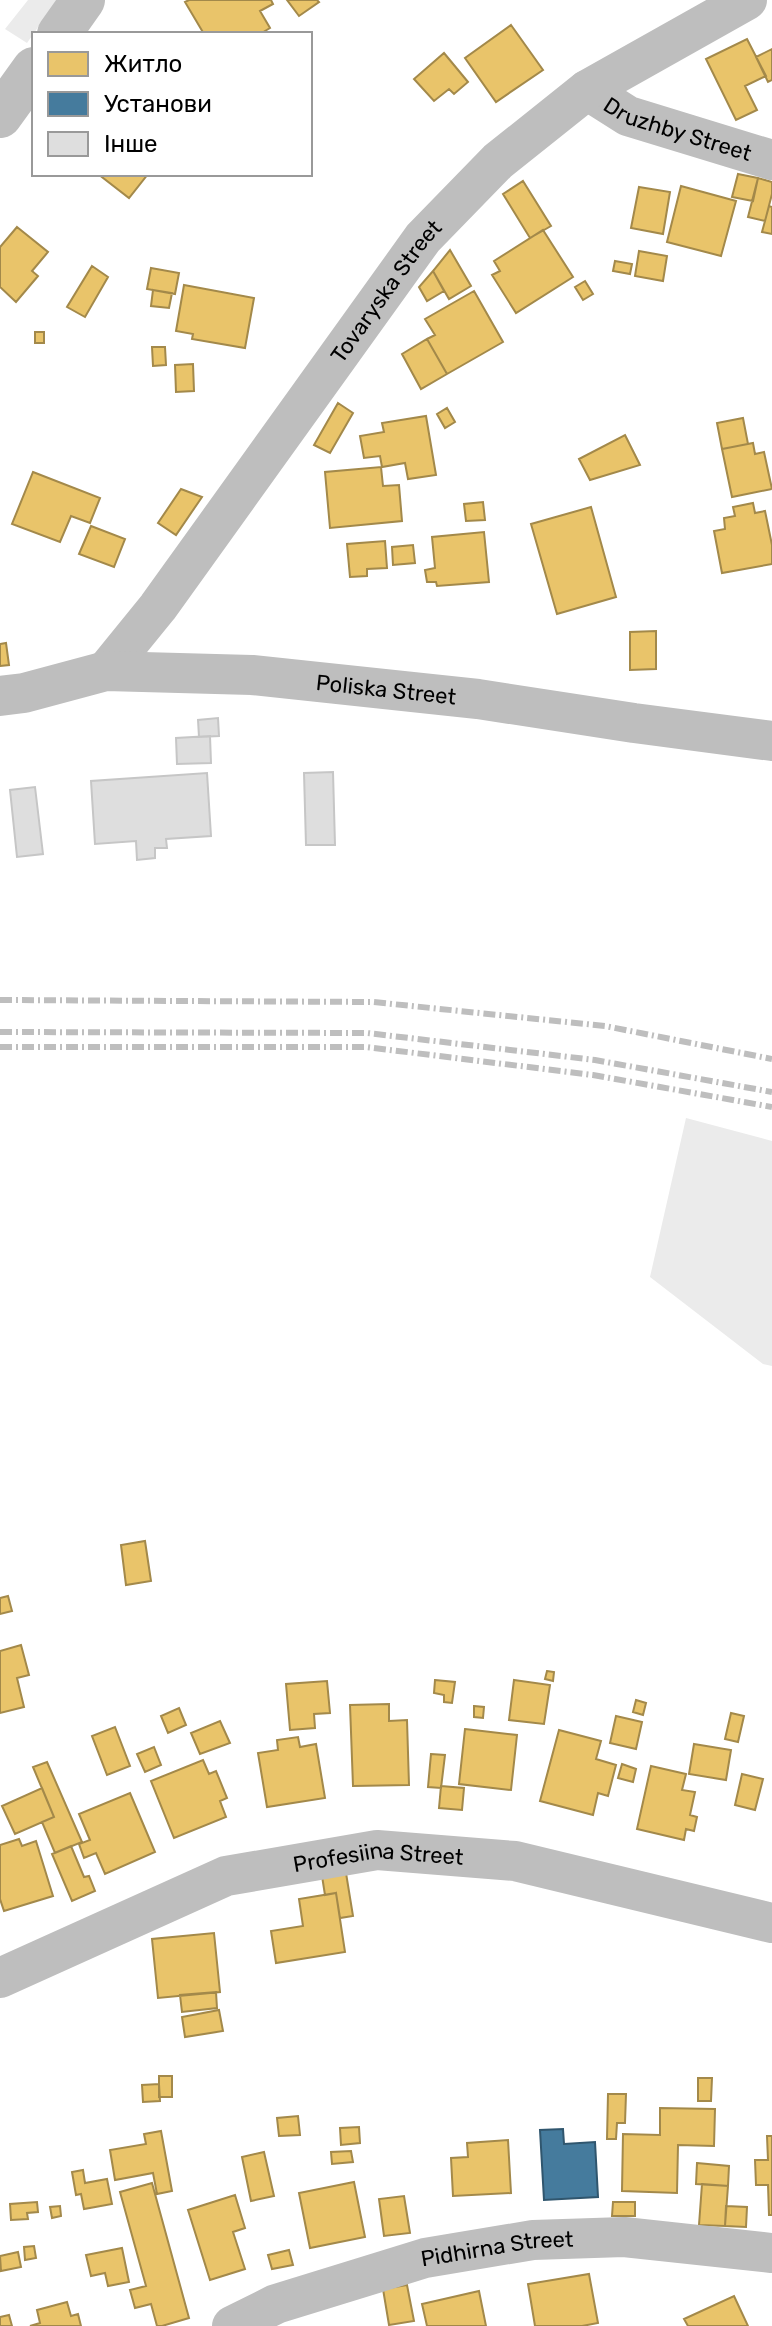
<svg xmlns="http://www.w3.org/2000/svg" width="772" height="2326" font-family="Rubik,sans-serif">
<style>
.green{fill:#ebebeb}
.homes{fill:#e9c46a;stroke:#a3894a;stroke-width:2}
.public{fill:#457b9d;stroke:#30566e;stroke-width:2}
.building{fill:#dedede;stroke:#c6c6c6;stroke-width:2}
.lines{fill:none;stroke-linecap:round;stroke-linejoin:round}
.minor{stroke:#bebebe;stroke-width:40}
.tertiary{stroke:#bebebe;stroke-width:44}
.rail{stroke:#bebebe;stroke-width:6;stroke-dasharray:12 4 2 4;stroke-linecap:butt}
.labels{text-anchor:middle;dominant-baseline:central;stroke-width:8;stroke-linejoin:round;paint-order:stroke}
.street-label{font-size:22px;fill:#000;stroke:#fff}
</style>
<rect width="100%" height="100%" fill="#fff"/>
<path class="green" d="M28 0H57L27 43 5 29Z
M686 1118 772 1141V1366L763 1364 650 1277Z"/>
<path class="homes" d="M189 0H271L273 4 260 11 270 28 260 34H204L185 2Z
M287 0H317L319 2 299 16Z
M511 25 543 70 496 102 465 58Z
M747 39 766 76 745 86 757 110 736 120 706 59Z
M772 49V80L768 82 756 57Z
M444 53 468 82 454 94 449 89 434 101 414 79Z
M98 174H148L129 198Z
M738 174 758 178 753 201 732 197Z
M758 178 772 182V194L765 221 748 217Z
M523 181 551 226 530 238 503 194Z
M681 186 736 201 721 256 667 242Z
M639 187 670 192 663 234 631 228Z
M769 206 772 207V234L762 232Z
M17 227 48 252 32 271 38 276 16 302 0 287V247Z
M543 230 573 277 516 313 492 275 500 271 494 261Z
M450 250 471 286 449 299 433 271Z
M639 251 667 256 663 281 635 276Z
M615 261 632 264 630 274 613 271Z
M92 266 108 277 85 317 67 307Z
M151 268 179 273 175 294 147 289Z
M433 271 444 291 427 301 419 287Z
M585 281 593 294 583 300 575 287Z
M184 285 254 298 245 348 192 339 193 334 176 331Z
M153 290 172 293 169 308 151 306Z
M474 291 503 342 447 374 427 339 435 335 425 319Z
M35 332H44V343H35Z
M427 339 447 374 421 389 402 354Z
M152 347H165L166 365 153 366Z
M193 364 194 391 176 392 175 365Z
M338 403 353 413 330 453 314 445Z
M447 408 455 422 445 428 437 414Z
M426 416 436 475 408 479 405 463 382 467 380 456 364 458 360 436 384 432 382 423Z
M743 418 748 444 722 449 717 423Z
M625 435 640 465 590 480 579 459Z
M753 443 755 454 764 452 772 489 732 497 722 449Z
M381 467 383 486 399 485 402 521 330 528 325 472Z
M33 472 100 498 90 523 71 516 60 542 12 524Z
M181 489 202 497 176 535 158 523Z
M483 502 485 520 466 521 464 504Z
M753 503 755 513 765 511 772 545V564L722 573 714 531 725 529 724 518 735 516 733 507Z
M591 507 616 597 557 614 531 524Z
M91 526 125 539 114 567 79 554Z
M484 532 489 582 437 586 436 582H427L425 570 435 568 432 537Z
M385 541 387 568 367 569V576L350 577 347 544Z
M413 545 415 563 393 565 392 547Z
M656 631V669L630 670V632Z
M6 643 9 665 0 666V644Z
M145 1541 151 1581 126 1585 121 1545Z
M8 1596 12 1611 0 1614V1598Z
M21 1645 29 1675 17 1678 24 1707 0 1713V1651Z
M547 1671 554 1672 553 1681 545 1679Z
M435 1680 455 1682 452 1703 444 1702V1695L434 1693Z
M514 1680 550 1685 544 1724 509 1720Z
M327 1681 330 1713 314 1714 315 1728 290 1730 286 1684Z
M636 1700 646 1703 643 1715 633 1712Z
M389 1704V1721L407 1720 409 1785 353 1786 350 1705Z
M474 1706 484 1707 483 1718 474 1717Z
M179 1708 186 1725 168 1733 161 1716Z
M731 1713 744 1716 738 1742 725 1739Z
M616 1716 642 1722 636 1749 610 1743Z
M220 1721 230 1743 200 1754 191 1733Z
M115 1727 130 1766 107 1775 92 1736Z
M465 1729 517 1735 511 1790 459 1784Z
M559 1730 601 1741 596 1759 616 1765 608 1796 598 1793 593 1815 540 1801Z
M298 1737 300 1747 316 1744 325 1798 267 1807 258 1753 278 1750 277 1740Z
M694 1744 731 1750 726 1780 689 1774Z
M154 1747 161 1765 145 1772 137 1754Z
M431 1754 445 1755 441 1788 428 1787Z
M203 1760 209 1774 216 1771 227 1798 220 1801 226 1817 174 1838 151 1781Z
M47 1762 82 1842 55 1853 42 1822 54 1817 33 1767Z
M622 1764 636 1769 633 1782 618 1778Z
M651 1766 686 1774 682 1790 695 1792 690 1815 697 1817 694 1831 686 1829 684 1840 637 1829Z
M742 1774 763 1779 755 1810 735 1805Z
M441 1786 464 1788 462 1810 439 1808Z
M42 1788 54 1817 15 1834 2 1806Z
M130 1793 155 1852 105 1874 96 1853 84 1858 79 1844 90 1840 79 1814Z
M19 1839 22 1846 36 1841 53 1896 4 1911 0 1899V1845Z
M71 1846 84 1877 89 1876 95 1891 72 1901 52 1854Z
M346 1873 353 1916 340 1918 336 1893 325 1895 322 1876Z
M336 1893 345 1952 276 1963 271 1931 303 1926 299 1899Z
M214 1933 220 1992 158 1998 152 1939Z
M216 1992 217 2008 182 2012 180 1995Z
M219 2010 223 2031 185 2037 182 2017Z
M159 2076H172V2097H159Z
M698 2078H712L711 2101H698Z
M159 2084 160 2101 143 2102 142 2085Z
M608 2094H626L625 2123H617L616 2139H607Z
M660 2108 715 2109 714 2146 678 2145 677 2193 622 2191 623 2134 660 2135Z
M298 2116 300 2135 279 2136 277 2118Z
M359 2127 360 2143 341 2145 340 2128Z
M161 2131 172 2191 157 2194 153 2173 115 2180 110 2150 146 2144 144 2134Z
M767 2136H772V2215H769L768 2185H756L755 2160H768Z
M508 2140 511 2193 453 2196 451 2158 468 2157 467 2143Z
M351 2151 353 2162 332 2164 331 2152Z
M264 2152 274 2196 251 2201 242 2157Z
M697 2163 729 2166 728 2186 696 2184Z
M83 2170 85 2183 107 2179 112 2204 84 2209 81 2194 76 2195 72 2172Z
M354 2182 365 2237 310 2248 299 2193Z
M152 2183 189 2318 162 2326H157L151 2304 135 2308 130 2290 146 2286 120 2192Z
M702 2184 728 2186 725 2226 699 2225Z
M235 2195 245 2228 233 2232 245 2269 210 2280 188 2210Z
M404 2196 410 2233 384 2236 379 2199Z
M37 2202 38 2212 27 2213 28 2219 11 2220 10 2204Z
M613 2202H635V2216H612Z
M60 2206 61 2216 52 2218 50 2207Z
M726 2206 747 2207 746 2227 725 2226Z
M34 2246 36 2258 25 2260 24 2247Z
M122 2248 129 2282 108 2286 105 2273 91 2276 86 2255Z
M289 2250 293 2265 272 2269 268 2255Z
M18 2252 21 2267 1 2271 0 2256Z
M589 2274 598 2323 582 2326H535L528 2284Z
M407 2285 414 2321 389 2325 383 2289Z
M479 2291 486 2326H427L422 2304Z
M734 2296 748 2326H688L684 2319Z
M67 2302 71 2316 78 2314 81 2326H30L40 2323 37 2310Z
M9 2315 12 2326H0V2317Z"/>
<path class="public" d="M563 2129 564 2144 595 2142 598 2197 544 2200 540 2130Z"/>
<path class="building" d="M218 718 219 736 199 737 198 720Z
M210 736 211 763 177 764 176 738Z
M333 772 335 845H306L304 773Z
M207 773 211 836 166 839 167 848H155V858L137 860 136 841 95 844 91 781Z
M35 787 43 854 17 857 10 790Z"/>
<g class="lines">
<g class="minor">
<path id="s1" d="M587 90 628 116 772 160"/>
<path id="s2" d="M106 671 158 607 423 238 498 161 587 90 747 0"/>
<path id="s3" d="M0 696 24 693 106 671 252 675 478 699 634 723 772 741"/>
<path id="s4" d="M0 1978 226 1876 377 1850 515 1861 772 1923"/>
<path id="s5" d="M232 2326 276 2304 425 2258 533 2240 624 2237 772 2253"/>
</g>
<path class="tertiary" d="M59 34 83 0
M0 116 34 69"/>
<path class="rail" d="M0 1000 373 1002 605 1026 772 1059
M0 1032 367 1033 595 1060 772 1092
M0 1047H366L593 1075 772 1107"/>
</g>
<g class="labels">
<g class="street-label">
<text stroke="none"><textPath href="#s1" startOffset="100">Druzhby Street</textPath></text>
<text stroke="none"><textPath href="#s2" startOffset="472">Tovaryska Street</textPath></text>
<text stroke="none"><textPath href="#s3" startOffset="390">Poliska Street</textPath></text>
<text stroke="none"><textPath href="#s4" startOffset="402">Profesiina Street</textPath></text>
<text stroke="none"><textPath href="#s5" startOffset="278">Pidhirna Street</textPath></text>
</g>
</g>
<rect x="32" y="32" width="280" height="144" fill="#ffffff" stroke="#999999" stroke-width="2"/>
<rect x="48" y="52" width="40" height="24" fill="#e9c46a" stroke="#999999" stroke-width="2"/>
<text x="104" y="72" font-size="24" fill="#000000">Житло</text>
<rect x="48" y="92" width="40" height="24" fill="#457b9d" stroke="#999999" stroke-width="2"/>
<text x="104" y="112" font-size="24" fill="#000000">Установи</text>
<rect x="48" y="132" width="40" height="24" fill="#dedede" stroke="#999999" stroke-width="2"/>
<text x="104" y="152" font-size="24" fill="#000000">Інше</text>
</svg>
